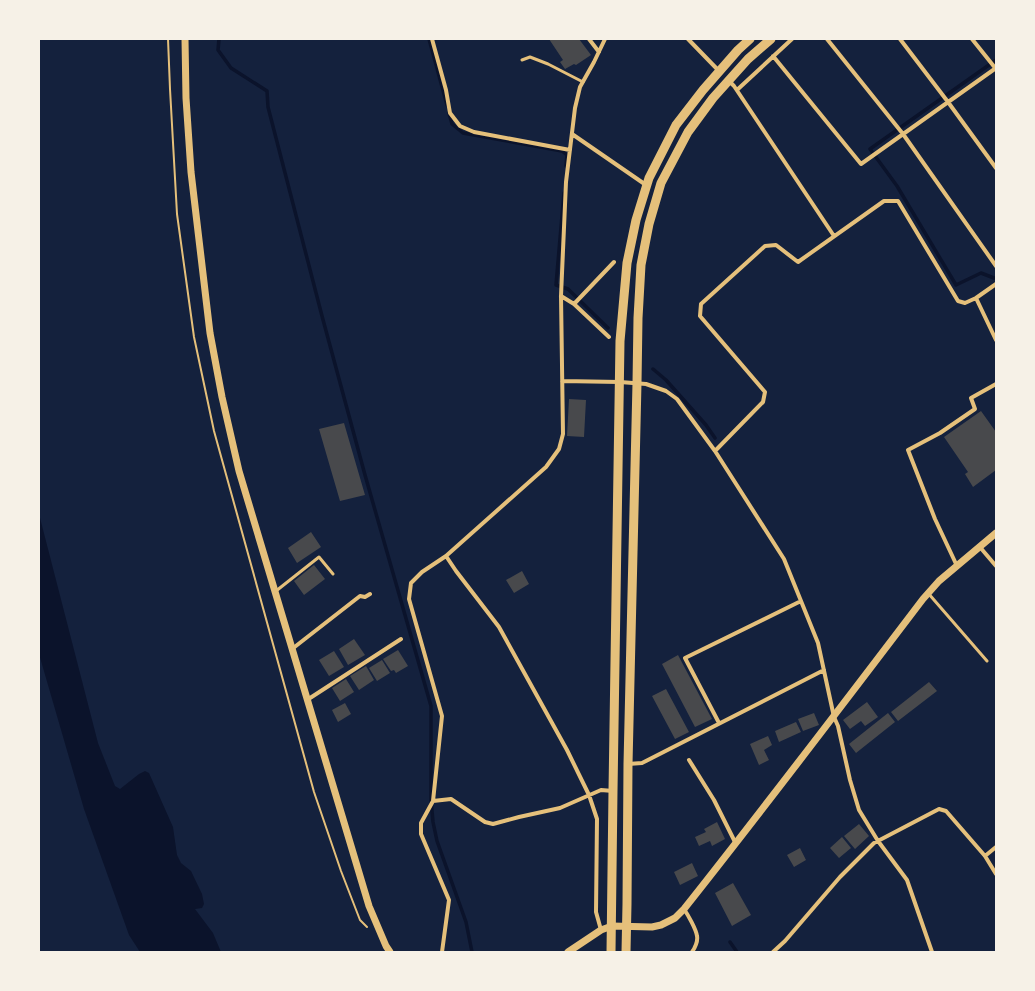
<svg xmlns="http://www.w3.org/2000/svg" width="1035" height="991" font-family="Commissioner,sans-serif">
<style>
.water{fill:#0b132b}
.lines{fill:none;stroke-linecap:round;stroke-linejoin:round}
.stream{stroke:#0b132b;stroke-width:3.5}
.building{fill:#48494c}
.path{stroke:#e5c07b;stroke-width:2}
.service{stroke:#e5c07b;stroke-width:3}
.minor{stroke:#e5c07b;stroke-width:4}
.tertiary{stroke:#e5c07b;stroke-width:7}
.primary{stroke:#e5c07b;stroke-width:9}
</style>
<rect width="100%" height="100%" fill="#14213d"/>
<path class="water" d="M39 514 98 743 115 786 120 789 139 774 145 771 149 773 173 827 177 855 181 863 191 871 202 894 204 904 202 908 195 909 213 933 221 952H140L129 935 84 809 39 654Z"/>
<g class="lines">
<path class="stream" d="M219 39 218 50 231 68 267 91 268 107 322 316 365 475 431 706V800L433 822 437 841 466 922 472 952
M429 39 447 105
M449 113 452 124 463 133 562 151 567 155 566 166
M564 193 556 285 568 289 608 328
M994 278 981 273 956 285 897 186 870 149 996 60
M653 369 666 380 706 425 715 438
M730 942 737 952"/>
</g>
<path class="building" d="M549 39H579L591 55 576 65 574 64 565 69 560 62 563 60Z
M569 399 586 400 584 437 567 436Z
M981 411 996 432V470L973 487 965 474 968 472 944 437Z
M344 423 365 495 340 501 319 429Z
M311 532 321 547 297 563 288 548Z
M314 565 325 579 304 595 294 581Z
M522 571 529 584 514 593 506 580Z
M354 639 365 655 348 665 339 649Z
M398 650 408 666 396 673 394 670 391 671 383 659Z
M334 651 344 667 329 676 319 660Z
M678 655 712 719 695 727 662 664Z
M382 660 390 673 377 681 369 668Z
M366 666 374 680 359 690 350 676Z
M346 679 354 692 340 701 332 688Z
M929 682 937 691 898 721 891 712Z
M666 689 689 732 675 739 652 696Z
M867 702 878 717 865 726 861 721 850 729 843 720Z
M345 703 351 714 338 722 332 710Z
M814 713 819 725 803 731 798 719Z
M888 713 895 722 856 753 849 744Z
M796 722 801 732 779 742 775 731Z
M768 736 772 745 764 750 769 760 759 765 750 744Z
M717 822 725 839 712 846 710 841 699 846 695 837 706 832 704 829Z
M859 824 869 836 855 849 844 836Z
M842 837 851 848 839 858 830 848Z
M800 848 806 860 794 867 787 855Z
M692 863 698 876 680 885 674 872Z
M733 883 751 915 732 926 715 893Z"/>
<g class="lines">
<path class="path" d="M168 39 170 89 177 214 194 337 214 431 314 792 341 871 360 920 367 927"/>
<path class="service" d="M522 60 530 57 548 64 583 82
M276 591 319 557 333 574
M928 593 987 661"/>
<path class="minor" d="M432 39 446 90 450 113 460 126 474 132 570 150
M589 39 599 52
M688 39 719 71
M827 39 903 134 996 266
M900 39 948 102 996 168
M972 39 996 69
M773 56 861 164 996 68
M729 81 734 86 834 236
M737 90 792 39
M572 134 646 185
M561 296 574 304 609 337
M976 298 996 340
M574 304 614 262
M562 381 620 382 646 384 666 391 677 399 715 451 784 559 818 643 834 717 838 726 850 780 859 810 878 841 907 880 932 952
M715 451 763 402 765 392 700 316 701 304 765 246 776 245 798 262 884 201H898L958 301 965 303 976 298 996 284
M979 546 996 566
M446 556 456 571 499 627 567 750 589 795 597 819 596 912 601 930
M957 566 935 519 908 450 940 433 975 409 971 398 996 384
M292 649 360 596 365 597 370 594
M307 700 401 639
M719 723 685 658 801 601
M689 760 714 800 736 844
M628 764 642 763 824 670
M433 801 451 799 485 822 493 824 519 817 560 808 601 790 613 791
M985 856 996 847
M684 909C688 915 696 929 697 936 698 941 695 948 692 952
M442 952 449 900 421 834V823L433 801 442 716 409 599 411 583 422 572 446 556 546 467 559 449 563 434 561 296 566 182 575 108 580 87 594 62 605 39
M773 952 785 941 840 877 874 843 939 809 946 811 985 856 996 874"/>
<path class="tertiary" d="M185 39 186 98 191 172 210 333 222 397 239 471 369 906 386 946 390 952
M568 952 601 930 612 926 652 927 661 925 675 918 684 909C765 807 844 703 923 599L939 581 996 533"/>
<path class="primary" d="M611 952 613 791 620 341 627 263 636 220 649 178 676 125 703 90 738 50 750 39
M626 952 627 904 628 764 637 383 638 318 641 265 649 224 661 183 688 132 713 98 748 59 771 39"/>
</g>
<rect width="1035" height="991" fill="none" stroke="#f6f1e7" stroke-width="80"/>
</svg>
